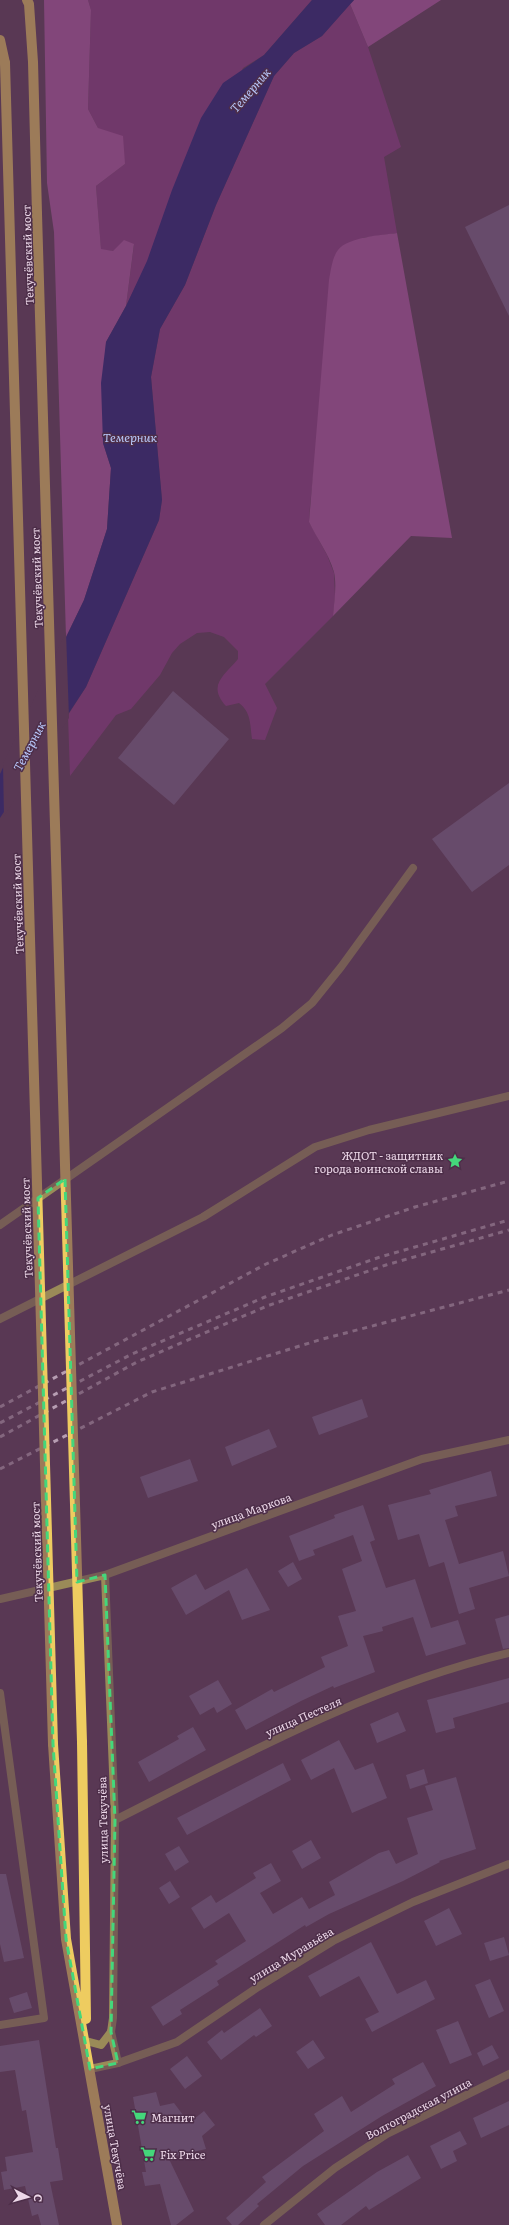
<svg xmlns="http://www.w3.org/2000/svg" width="509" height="2225" font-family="Literata,serif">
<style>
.green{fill:#8d3885}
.forest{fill:#b357a8}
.water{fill:#191979}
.pier{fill:#593854}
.building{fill:#786287}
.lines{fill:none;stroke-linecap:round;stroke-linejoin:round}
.service{stroke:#9a8a58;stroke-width:8}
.minor{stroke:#9a8a58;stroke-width:8}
.tertiary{stroke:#9a8a58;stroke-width:8}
.primary{stroke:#eecc60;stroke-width:10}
.rail{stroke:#b69db2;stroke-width:3;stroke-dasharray:5 5;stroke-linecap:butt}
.primary-bridge{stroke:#eecc60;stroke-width:10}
.marked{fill:none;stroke:#44d77b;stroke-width:3;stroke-dasharray:8 5;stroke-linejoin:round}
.labels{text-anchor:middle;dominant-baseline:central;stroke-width:3;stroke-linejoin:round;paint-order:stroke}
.street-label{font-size:11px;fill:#ecd7e8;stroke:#4d2e49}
.poi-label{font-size:11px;fill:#ecd7e8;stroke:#4d2e49;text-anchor:start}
.water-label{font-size:12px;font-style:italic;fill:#b8c8fb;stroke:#4d2e49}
</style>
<rect width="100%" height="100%" fill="#593854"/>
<path class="green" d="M88 0H312L264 55 243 68 126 306 134 245 113 251 101 250 96 186 125 164 98 128 88 109 91 10Z
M350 4 368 47 401 147 384 157 397 233 362 238 315 459 310 506 309 522 327 555 334 573 335 596 333 616 265 684 277 708 265 740 252 739C250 724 251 712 239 703L226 706C207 685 224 676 238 659V651L224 637 210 632 197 633 180 644 172 653 160 675 131 709 116 715 70 776 68 715 86 687 159 520 162 500 151 377 160 329 185 285 216 205 274 76 294 53 322 36Z"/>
<path class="forest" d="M44 0H88L91 10 88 109 98 128 123 136 125 164 96 186 101 249 113 251 124 240 134 244 126 306 106 342 103 443 111 468 107 529 84 600 66 637 54 232 47 183Z
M354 0H441L368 47 350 4Z
M397 233 452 538 411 536 333 616C334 602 337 586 334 572 329 554 317 539 309 522L329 280C331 270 332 258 338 250 348 237 382 235 397 233Z"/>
<path class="water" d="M312 0H354L322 36 294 53 274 76 216 205 185 285 160 329 151 377 162 500 159 520 86 687 0 818V774L84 600 107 529 111 468 103 443 101 383 106 342 126 306 147 261 172 190 201 118 223 83 264 55Z"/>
<path class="pier" d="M66 632 69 718 4 816 3 764Z"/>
<path class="building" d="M509 205V316L465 227Z
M173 691 229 739 174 805 118 758Z
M509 783V865L472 892 432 839Z
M362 1399 368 1417 319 1435 312 1417Z
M269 1429 277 1447 232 1466 225 1447Z
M190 1459 198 1481 148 1498 140 1477Z
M491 1471 497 1496 455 1506 458 1516 445 1520 459 1564 503 1551 509 1576 469 1588 475 1609 459 1614 444 1562 429 1567 419 1534 398 1540 388 1505 431 1494 429 1490Z
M363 1505 375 1540 370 1542 386 1588 415 1579 431 1628 458 1620 466 1644 426 1656 413 1617 382 1627 383 1631 363 1636 375 1672 334 1688 333 1686 301 1701 246 1730 235 1710 272 1689 274 1692 325 1667 321 1657 348 1646 338 1616 356 1611 342 1569 362 1561 353 1535 313 1550 315 1555 299 1561 289 1536 335 1518 334 1515Z
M293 1562 302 1579 288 1587 278 1571Z
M247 1568 270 1610 242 1620 229 1590 186 1615 171 1588 196 1574 205 1590Z
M509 1615V1648L503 1649 495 1619Z
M509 1678V1702L453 1718 455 1728 436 1733 427 1700Z
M218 1680 232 1704 217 1713 214 1707 200 1715 189 1696Z
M398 1712 406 1731 377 1743 370 1724Z
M193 1727 206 1750 149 1782 138 1762 179 1739 177 1736Z
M339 1740 355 1770 373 1763 387 1798 352 1813 334 1768 311 1780 301 1760Z
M283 1763 291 1780 187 1835 177 1818Z
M424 1769 428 1783 410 1789 406 1775Z
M456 1777 476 1849 439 1861 440 1862 403 1881 329 1914 306 1927 305 1925 217 1981 219 1985 180 2010 182 2014 163 2026 151 2007 218 1964 215 1961 246 1941 229 1913 204 1929 191 1908 211 1895 216 1903 256 1878 253 1873 271 1863 281 1881 260 1893 273 1914 302 1897 309 1909 335 1895 329 1882 379 1853 389 1850 396 1864 418 1854 407 1818 433 1810 425 1786Z
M311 1840 321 1858 302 1869 292 1851Z
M179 1846 189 1862 175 1871 165 1854Z
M0 1874H6L24 1958 4 1962 0 1944Z
M170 1881 180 1897 169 1904 159 1888Z
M449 1908 462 1934 436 1946 424 1921Z
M504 1937 509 1955 490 1961 484 1943Z
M371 1942 397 1994 426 1980 435 1999 372 2032 365 2019 379 2012 359 1976 320 1997 308 1976Z
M490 1979 504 2011 489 2018 475 1985Z
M27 1992 32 2008 14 2013 9 1998Z
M260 2008 272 2026 256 2037 254 2035 221 2060 207 2042 222 2030 224 2033Z
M458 2021 472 2055 450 2064 436 2030Z
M39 2040 56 2148H58L63 2180 50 2182 59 2225H41L38 2214 32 2216 25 2186 4 2190 1 2172 7 2171 5 2157 33 2152 26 2110 22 2111 15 2070 0 2072V2046Z
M313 2040 325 2058 308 2069 296 2052Z
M492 2045 499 2058 483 2066 477 2053Z
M187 2056 202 2076 185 2089 170 2069Z
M423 2062 436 2086 382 2116 303 2166 257 2204 259 2206 238 2225H232L226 2218 266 2182 262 2177 324 2131 314 2114 342 2096 351 2112 395 2084 392 2079Z
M156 2092 160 2106 174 2103 189 2123 204 2111 215 2125 202 2136 206 2149 175 2156 176 2159 170 2161 194 2211 176 2225H171L160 2184 145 2186 142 2172H146L133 2097Z
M509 2101V2125L481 2138 473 2118Z
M460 2131 467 2144 453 2151 457 2161 441 2169 430 2146Z
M408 2155 421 2178 369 2210 366 2206 341 2225H325L317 2214 377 2172Z"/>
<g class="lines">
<path class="service" d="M0 1319 203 1217 315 1147 369 1130 509 1096"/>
<path class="minor" d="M0 1225 282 1028 312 1003 341 967 413 868
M0 1693 44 2018 0 2025
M115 1820C242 1756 369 1686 509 1653
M111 2032 118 2063
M264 2225 335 2168 387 2134 509 2074"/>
<path class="tertiary" d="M0 1599 105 1575 422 1459 509 1440
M86 2041 101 2045 111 2032 113 2018 115 1820 105 1575
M90 2069 118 2063 177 2042 258 1987 333 1941 413 1902 509 1864"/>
<path class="primary" d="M27 0 29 4 33 62 37 214
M0 40 5 63
M82 1742 86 2019
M53 1744 66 1939 117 2225"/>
<path class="rail" d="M0 1407 266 1264 332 1235 415 1207 509 1181
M0 1423 132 1354 265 1297 380 1257 509 1220
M0 1437 137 1362 267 1306 386 1265 509 1230
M0 1469 152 1392 319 1340 509 1290"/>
<path class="primary-bridge" d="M5 63 53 1744
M37 214 82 1742"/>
</g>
<path d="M0 0H509V2225H0ZM65 1179 77 1582 105 1575 115 1820 111 2032 118 2063 90 2069 66 1939 53 1744 38 1198Z" fill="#593854" fill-opacity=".55" fill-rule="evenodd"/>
<path class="marked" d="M65 1179 77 1582 105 1575 115 1820 111 2032 118 2063 90 2069 66 1939 53 1744 38 1198Z"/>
<defs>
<g id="sight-bare" transform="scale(1.2)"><path d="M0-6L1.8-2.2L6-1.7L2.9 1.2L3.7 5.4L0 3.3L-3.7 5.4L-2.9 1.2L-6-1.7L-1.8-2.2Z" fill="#44d77b" stroke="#4d2e49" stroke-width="2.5" paint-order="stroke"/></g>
<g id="supermarket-bare" transform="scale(1.2)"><path d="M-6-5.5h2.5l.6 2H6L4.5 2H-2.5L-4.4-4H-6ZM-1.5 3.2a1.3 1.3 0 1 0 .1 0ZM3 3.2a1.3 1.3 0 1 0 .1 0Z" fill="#44d77b" stroke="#4d2e49" stroke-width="2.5" paint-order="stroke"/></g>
</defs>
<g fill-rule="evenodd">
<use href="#sight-bare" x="455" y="1161"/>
<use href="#supermarket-bare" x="139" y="2117"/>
<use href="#supermarket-bare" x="148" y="2154"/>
</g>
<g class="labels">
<g class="street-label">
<text transform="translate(27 255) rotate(-92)">Текучёвский мост</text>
<text transform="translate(36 578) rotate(-92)">Текучёвский мост</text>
<text transform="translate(17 904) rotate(-92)">Текучёвский мост</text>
<text transform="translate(26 1228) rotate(-92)">Текучёвский мост</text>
<text transform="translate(251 1510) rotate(-20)">улица Маркова</text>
<text transform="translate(36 1552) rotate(-92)">Текучёвский мост</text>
<text transform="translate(303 1716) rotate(-24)">улица Пестеля</text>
<text transform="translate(102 1820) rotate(-91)">улица Текучёва</text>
<text transform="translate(291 1954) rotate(-31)">улица Муравьёва</text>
<text transform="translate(418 2108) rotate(-28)">Волгоградская улица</text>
<text transform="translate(116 2147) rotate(80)">улица Текучёва</text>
</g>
<g class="poi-label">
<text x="443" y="1155" text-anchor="end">ЖДОТ - защитник<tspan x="443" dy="13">города воинской славы</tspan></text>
<text x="151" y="2117">Магнит</text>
<text x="160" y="2154">Fix Price</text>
</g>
<g class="water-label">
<text transform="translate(250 90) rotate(-49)">Темерник</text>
<text x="130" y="437">Темерник</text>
<text transform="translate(29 746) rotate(-62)">Темерник</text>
</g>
</g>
<g transform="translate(28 2197) rotate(96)" stroke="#4d2e49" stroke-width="3" paint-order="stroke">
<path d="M0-3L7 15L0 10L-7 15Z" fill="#ecd7e8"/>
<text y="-6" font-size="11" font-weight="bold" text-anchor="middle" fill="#ecd7e8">С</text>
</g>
</svg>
